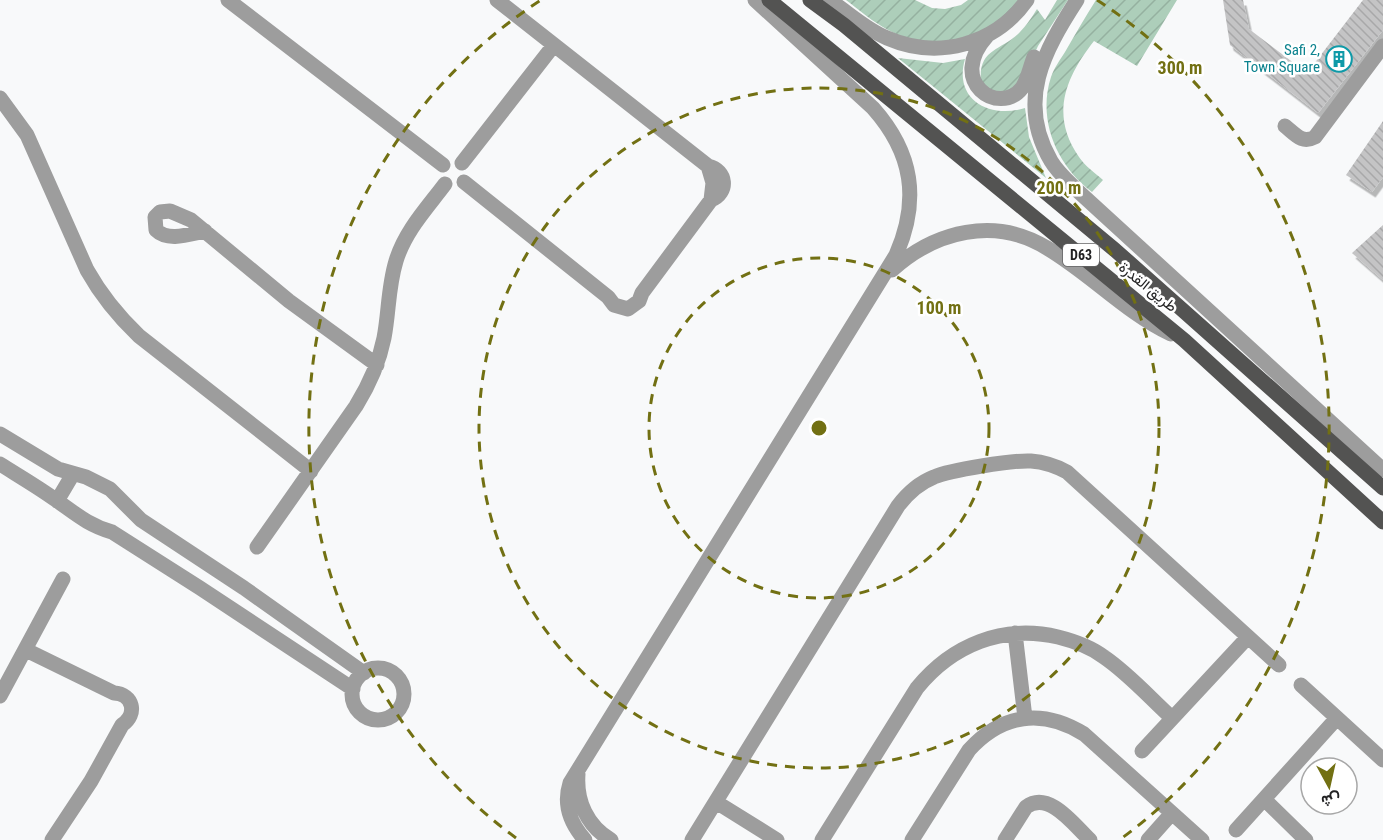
<svg xmlns="http://www.w3.org/2000/svg" width="1383" height="840" font-family="'Roboto Condensed',Vazirmatn,sans-serif">
<style>
.garden{fill:url(#garden-furrows)}
.building{fill:url(#building-back-hatch);filter:url(#shadow)}
.lines{fill:none;stroke-linecap:round;stroke-linejoin:round}
.minor{stroke:#9d9d9d;stroke-width:15}
.major{stroke:#535352;stroke-width:15}
.ring{fill:none;stroke:#727013;stroke-width:3;stroke-dasharray:10 8}
.labels{text-anchor:middle;dominant-baseline:central;stroke-width:5;stroke-linejoin:round;paint-order:stroke}
.shield{fill:#fff;stroke:#646465;stroke-width:1.5}
.shield-label{font-size:14px;font-weight:bold;fill:#222223}
.culture-label{font-size:15px;fill:#0d838f;stroke:#fff;text-anchor:end}
.street-label{font-size:15px;fill:#222223;stroke:#fff}
.centre{fill:#727013;stroke:#fff;stroke-width:3}
.ring-label{font-size:18px;text-anchor:middle;font-weight:bold;fill:#727013;stroke:#fff;stroke-width:5;stroke-linejoin:round;paint-order:stroke}
</style>
<defs>
<pattern id="garden-furrows" width="10" height="10" patternUnits="userSpaceOnUse" patternTransform="scale(1.5)"><rect width="10" height="10" fill="#adceba"/><path d="M-1 1l2-2M0 10L10 0M9 11l2-2" fill="none" stroke="#95b1a0"/></pattern>
<pattern id="building-back-hatch" width="6" height="6" patternUnits="userSpaceOnUse" patternTransform="scale(1.5)"><rect width="6" height="6" fill="#c4c4c5"/><path d="M-1 5l2 2M0 0l6 6M5-1l2 2" fill="none" stroke="#a8a8a9"/></pattern>
<filter id="shadow"><feDropShadow dx="3.5" dy="5.5" stdDeviation="0" flood-color="#0004"/></filter>
</defs>
<rect width="100%" height="100%" fill="#f8f9fa"/>
<path class="garden" d="M846 0H915L932 8 945 9 961 5 968 0H1022C1015 7 1007 17 998 23 965 43 923 49 888 30 873 22 859 10 846 0Z
M1057 0H1068L1038 46 1018 89 993 93 981 81C978 48 1002 51 1020 32 1026 26 1032 17 1037 9L1045 20Z
M1096 0H1177L1137 66 1094 41C1065 78 1050 115 1079 157 1085 166 1095 173 1103 180L1092 192C1057 166 1037 120 1051 77 1054 68 1060 60 1065 52 1075 35 1085 17 1096 0Z
M898 58 943 63 965 59C953 100 990 119 1025 108L1029 137 1046 178Z"/>
<path class="building" d="M1223 0H1243L1249 29 1307 73 1363 0H1383V30L1318 113 1230 45Z
M1383 121V177L1372 192 1346 175Z
M1383 225V280L1352 253Z"/>
<g class="lines">
<path class="minor" d="M228 0 443 165
M497 0 708 166C727 170 729 193 711 200
M829 0C848 12 865 29 887 38 938 60 995 45 1027 0
M1077 0C1044 51 1016 101 1051 161 1058 173 1069 182 1079 192L1383 470
M987 36C946 82 999 117 1022 88 1028 79 1030 67 1034 57
M0 98 27 135 87 270C101 295 118 316 139 336L311 471
M1285 126C1296 135 1302 144 1315 137L1383 46
M462 163 554 45
M464 182 608 297 614 305 628 309 639 301 642 293 711 200 713 183 708 166
M205 231C190 234 168 242 156 230L155 217 160 212 170 211 191 220 289 301 377 365
M892 270C935 231 995 216 1047 248 1091 274 1125 312 1171 334
M0 434 58 469 86 477 110 489 141 520 244 588 364 673
M0 464C19 476 38 487 56 500 76 514 88 525 112 532L200 588 353 689
M57 501 73 474
M257 547 356 406C369 385 379 363 384 338 389 312 388 287 396 261 405 231 427 208 445 184
M1015 633 1025 718
M26 650 114 693C133 694 138 714 122 725L91 781 52 840
M352 694a26 26 0 1 1 52 0a26 26 0 1 1-52 0Z
M1301 685 1383 760
M0 696 63 579
M1142 751 1248 637
M578 774C576 801 587 826 611 840
M1264 799 1306 840
M716 802 777 840
M1236 830 1337 718
M585 840C570 823 563 805 570 783L896 255C920 200 913 153 873 108L755 0
M692 840 898 506C907 494 919 483 934 477 950 470 1013 460 1031 461 1044 462 1056 466 1067 472L1279 665
M822 840 917 688C952 645 1003 624 1058 637 1074 641 1091 647 1104 657 1129 674 1150 698 1172 718
M912 840 969 750C1002 714 1042 708 1084 734L1202 840
M1005 840 1026 807C1049 790 1074 825 1090 840
M1148 840 1172 813"/>
<path class="major" d="M769 0 1184 340 1383 522
M810 0 844 25 1115 250 1383 488"/>
</g>
<g class="ring">
<circle cx="819" cy="428" r="170"/>
<circle cx="819" cy="428" r="340"/>
<path d="M516 838A510 510 0 0 1 541 0M1097 0A510 510 0 0 1 1122 838"/>
</g>
<defs>
<g id="building-ring" transform="scale(1.35)"><circle r="9.5" fill="#fff" stroke="#0f9aa8" stroke-width="1.5"/><path d="M-4-6H4V6H1V3H-1V6H-4ZM-2.5-4.3h1.7v1.8h-1.7ZM.8-4.3h1.7v1.8H.8ZM-2.5-1h1.7V.8h-1.7ZM.8-1h1.7V.8H.8Z" fill="#0f9aa8"/></g>
</defs>
<g fill-rule="evenodd">
<use href="#building-ring" x="1339" y="59"/>
</g>
<g class="labels">
<rect class="shield" x="1063" y="244" width="36" height="22" rx="4.5"/>
<g class="shield-label">
<text x="1081" y="255">D63</text>
</g>
<g class="culture-label">
<text x="1320" y="50">Safi 2,<tspan x="1320" dy="17">Town Square</tspan></text>
</g>
<g class="street-label">
<text transform="translate(1148 287) rotate(39)">طريق القدرة</text>
</g>
</g>
<circle cx="819" cy="428" r="9" class="centre"/>
<g class="ring-label">
<text x="1180" y="74">300 m</text>
<text x="1059" y="194">200 m</text>
<text x="939" y="314">100 m</text>
</g>
<g transform="translate(1329 786) rotate(172)"><circle r="28" fill="#ffffff" stroke="#a7a7a7" stroke-width="1.5"/>
<path d="M0-4.5L10 22L0 15L-10 22Z" fill="#727013"/>
<text y="-9" font-size="16" font-weight="bold" text-anchor="middle" fill="#222223">ش</text>
</g>
</svg>
